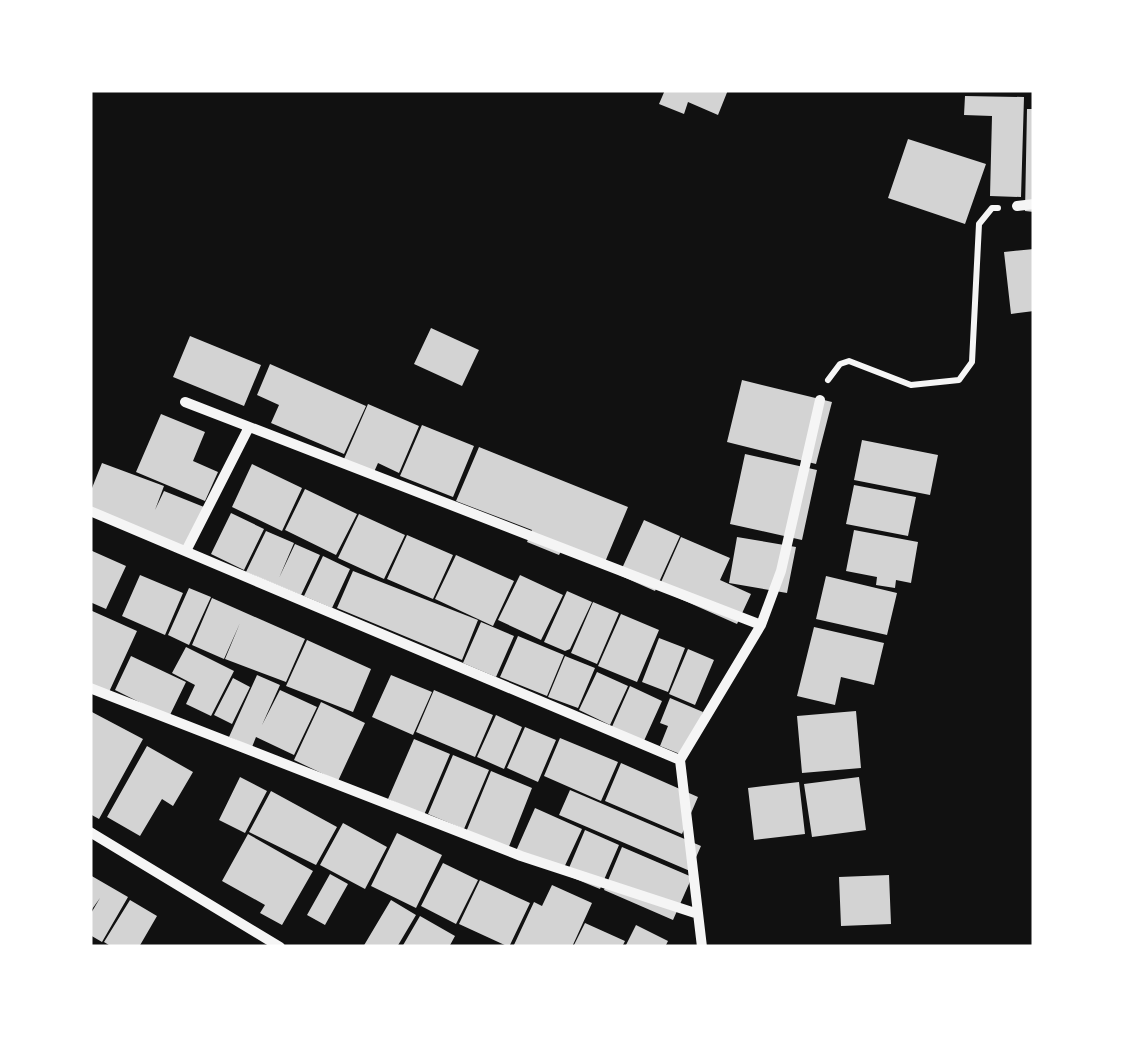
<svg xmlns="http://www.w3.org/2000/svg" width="1124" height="1037" font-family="'Public Sans',sans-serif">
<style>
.building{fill:#d3d3d3}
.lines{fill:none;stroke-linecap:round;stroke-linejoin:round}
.path{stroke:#f5f5f5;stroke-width:6}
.minor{stroke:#f5f5f5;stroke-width:10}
</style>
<rect width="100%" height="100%" fill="#111"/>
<path class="building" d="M665 90H728L718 115 688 102 684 114 659 104Z
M965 96 1024 97 1021 197 990 196 992 116 964 115Z
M1027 109H1034V212L1025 211Z
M908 139 986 164 965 224 888 198Z
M1034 249V311L1011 314 1004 252Z
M431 328 479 350 462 386 414 364Z
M190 336 261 365 244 406 173 377Z
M270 364 366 406 344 454 271 423 279 405 257 395Z
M742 380 832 402 816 464 727 442Z
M368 404 419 426 399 473 378 463 374 472 344 459Z
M161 414 205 432 193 461 218 472 205 501 136 472Z
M422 425 474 446 453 497 400 476Z
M862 440 938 455 930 495 854 480Z
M479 447 628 507 605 562 564 545 559 555 527 542 532 530 456 501Z
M745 454 817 470 802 540 730 524Z
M102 463 164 486 155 510 164 491 204 507 186 551 90 514V493Z
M252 464 302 488 282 531 232 507Z
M854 485 916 497 908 536 846 524Z
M305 489 357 514 336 555 285 530Z
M231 513 264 529 244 570 211 554Z
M359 514 405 535 384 579 338 558Z
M644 520 680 536 655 591 619 575Z
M854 530 918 542 911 583 896 580 895 588 876 585 877 577 846 571Z
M266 531 294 543 279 578 295 544 320 555 301 595 246 572Z
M407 535 453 555 433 599 387 579Z
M681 537 730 558 720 580 751 594 737 624 658 589Z
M737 537 796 547 787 593 729 583Z
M90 550 126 566 106 609 90 602Z
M456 555 514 581 493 626 435 599Z
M323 556 350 569 332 608 304 596Z
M353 571 478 620 462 660 337 608Z
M140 575 183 593 165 635 122 616Z
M520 575 563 595 541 640 498 620Z
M826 576 897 593 887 635 816 619Z
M189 588 211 597 189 645 168 635Z
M567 591 592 602 570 649 565 651 544 642Z
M212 598 305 639 286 682 225 659 240 623 224 659 192 645Z
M593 602 619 613 597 664 571 653Z
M90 610 137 631 109 692 90 683Z
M621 614 659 630 637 682 598 666Z
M481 622 514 636 496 677 463 663Z
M814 627 884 643 874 685 841 677 835 705 797 696Z
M518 636 564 655 547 696 500 677Z
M659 638 685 648 668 692 642 682Z
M307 640 371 669 353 712 286 686Z
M186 647 234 671 211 716 186 704 195 685 172 673Z
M688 649 714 660 695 705 669 694Z
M131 656 186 682 169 717 115 690Z
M565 656 595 668 578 708 548 697Z
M597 672 628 686 610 725 579 710Z
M257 675 280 685 262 725 280 690 317 707 294 755 256 737 252 747 229 737Z
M391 675 432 692 413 735 372 717Z
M233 678 250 687 232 724 214 715Z
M630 686 662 701 643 743 611 729Z
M434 690 493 715 475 757 416 732Z
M670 698 703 712 685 756 660 746 668 726 660 723Z
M321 702 365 723 338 781 294 760Z
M90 711 143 739 99 819 90 814Z
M856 711 861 768 802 773 797 716Z
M496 715 522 727 504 769 477 757Z
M525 727 556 740 538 782 507 768Z
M560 738 618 762 601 801 544 776Z
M414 739 450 754 424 815 388 799Z
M147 746 193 772 173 806 162 799 140 836 107 817Z
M453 755 489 770 464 829 428 814Z
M621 763 698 797 682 834 605 801Z
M491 771 532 788 508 849 466 832Z
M240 777 267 791 245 833 219 820Z
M859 777 866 830 812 837 804 784Z
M799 782 805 834 754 840 748 788Z
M570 790 701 846 690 871 559 815Z
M271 791 337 827 316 865 249 832Z
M535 808 582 829 562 872 516 851Z
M343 823 387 847 365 889 320 865Z
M585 830 619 845 600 889 566 875Z
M397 833 442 855 416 908 371 886Z
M248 834 313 871 282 925 260 913 265 905 222 881Z
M622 847 692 877 673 920 604 890Z
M443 863 478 880 456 924 421 906Z
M330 874 348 884 325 925 307 915Z
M90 875 128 897 102 942 90 935V915L100 898 90 912Z
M889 875 891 924 841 926 839 877Z
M480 880 530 903 509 947 459 924Z
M552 885 592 903 572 947H513L534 902 542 906Z
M130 900 157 916 139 947H112L104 942Z
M391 900 416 915 397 947H363Z
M420 916 455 936 449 947H402Z
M585 923 625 941 622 947H573Z
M636 925 668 941 665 947H625Z"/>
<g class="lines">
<path class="path" d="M828 380 840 364 849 361 911 385 959 380 972 362 979 224 992 208H998"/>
<path class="minor" d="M1017 206 1034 204
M185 402 761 625
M90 511 680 760
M187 549 248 429
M90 688 521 856 695 913
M90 832 280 947
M702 947 680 760 761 625 781 571 820 400"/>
</g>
<rect width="1124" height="1037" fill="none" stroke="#ffffff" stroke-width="185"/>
</svg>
